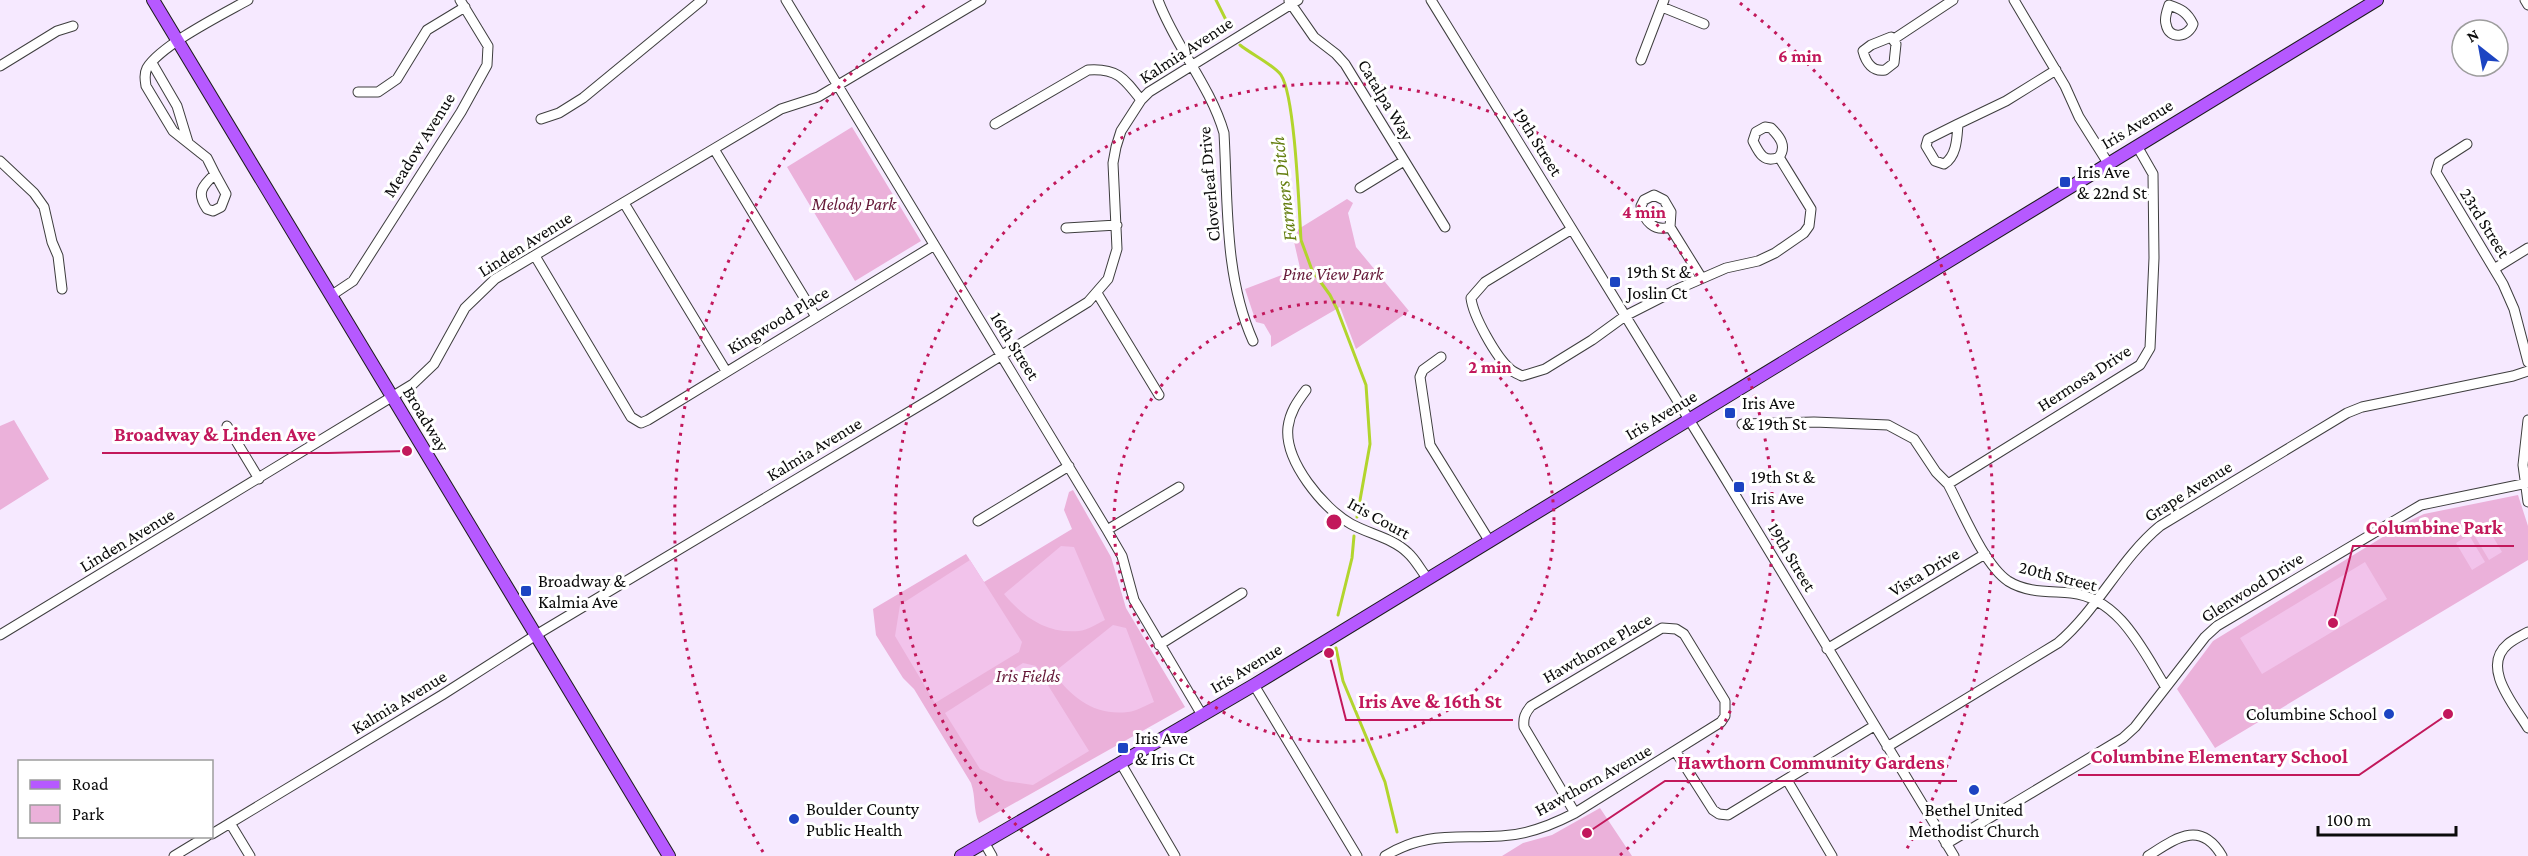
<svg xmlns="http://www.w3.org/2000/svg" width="2528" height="856" font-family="'Crimson Pro',serif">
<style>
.green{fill:#ebb1da}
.pitch{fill:#f2c3eb}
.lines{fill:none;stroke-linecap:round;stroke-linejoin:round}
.stream{stroke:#b2d52d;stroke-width:3}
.minor-casing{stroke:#3e3e3e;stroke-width:11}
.major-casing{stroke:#1c1c1c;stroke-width:14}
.minor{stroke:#fff;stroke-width:9}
.major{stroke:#b659ff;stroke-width:12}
.ring{fill:none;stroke:#c2185b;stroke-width:3;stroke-dasharray:3 6}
.poi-dot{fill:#1c44c2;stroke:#fff;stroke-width:2}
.labels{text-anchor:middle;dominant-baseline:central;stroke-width:6;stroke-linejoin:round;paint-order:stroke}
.street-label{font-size:18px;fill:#0b0b0b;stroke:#fff}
.poi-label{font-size:18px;fill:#0b0b0b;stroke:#fff;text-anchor:start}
.park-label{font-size:18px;font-style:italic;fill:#651837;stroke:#fff}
.water-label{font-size:20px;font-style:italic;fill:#647e0f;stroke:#fff}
.centre{fill:#c2185b;stroke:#fff;stroke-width:3}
.ring-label{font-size:18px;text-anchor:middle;font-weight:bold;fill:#c2185b;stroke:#fff;stroke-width:6;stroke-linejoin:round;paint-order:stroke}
.leader{fill:none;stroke:#c2185b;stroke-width:2}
.callout-dot{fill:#c2185b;stroke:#fff;stroke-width:2}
.callout-label{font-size:20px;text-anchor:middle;font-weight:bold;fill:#c2185b;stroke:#fff;stroke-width:6;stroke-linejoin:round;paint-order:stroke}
</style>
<rect width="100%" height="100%" fill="#f6e9ff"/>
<path class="green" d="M852 127 921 241 855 281 787 167Z
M1347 199 1353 203 1348 213 1356 247 1409 311 1356 349 1340 307 1271 347V336L1264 324 1256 322 1245 289 1300 268 1292 233Z
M14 420 49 479 0 510V426Z
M1073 490 1111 557 1126 608 1185 707 979 823C973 810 976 797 971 783L914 689 903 678 876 635 873 609 966 554 984 582 1072 529 1064 510 1069 492Z
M2518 495 2528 526V560L2215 748 2177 689 2213 641 2409 521 2424 514Z
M1600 808 1632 856H1502L1523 843 1552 835Z"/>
<path class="pitch" d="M2486 525 2502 552 2489 560 2473 533Z
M2469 535 2485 562 2472 570 2456 543Z
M1061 546 1074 547 1105 620C1097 624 1087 630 1079 631 1047 634 1023 617 1004 594Z
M970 560 1022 642 1019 652 935 703 895 636 900 605Z
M2365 562 2387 599 2262 674 2240 638Z
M1113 625 1126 628 1154 702C1146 705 1137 711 1128 712 1094 716 1073 698 1053 673Z
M1023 663 1036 666 1089 751 1033 785 1005 781 980 769 945 713Z"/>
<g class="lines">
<path class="stream" d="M1216 0 1230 28
M1240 45C1251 54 1274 65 1281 75 1295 96 1299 208 1301 240L1312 270 1330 295 1337 309 1366 385 1370 444 1357 517
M1338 615 1352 558 1354 536
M1336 648 1343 681 1385 782 1397 832"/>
<g class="minor-casing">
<path id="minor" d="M786 0 1107 530 1122 556 1134 600 1202 715
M1158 0C1175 46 1210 85 1224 133 1228 202 1224 276 1253 341
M1431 0 1717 465 1954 856
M2014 0 2065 86 2079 117 2108 163
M2525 0 2528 5
M1289 1 1314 37 1336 54 1345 64 1445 227
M2169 5C2181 9 2187 12 2193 24 2189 37 2169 41 2166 24 2164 18 2167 11 2169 5Z
M1662 7 1704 24
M1891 37 1896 44 1894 63 1885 70C1873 72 1866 63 1863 51L1871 45Z
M1894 39 1953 0
M1641 60 1664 0
M152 63 177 106 188 142
M0 66 57 31 73 26
M358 92H378L397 79 427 30 465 7
M541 119 559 113 583 98 702 0
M995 124 1088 70C1117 68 1124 78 1141 100
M1958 124C1957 137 1957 156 1944 164L1935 161 1926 146 1928 139Z
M1958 124 2006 101 2056 70
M2467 144 2439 162 2436 172 2503 284 2514 309 2528 362
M714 149 816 317
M0 161 34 193 44 207 52 242 58 256 62 289
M215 174 207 158 173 131 146 86C145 80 144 74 147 68 161 45 223 14 248 0
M215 174 226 194 221 207 213 211 207 209C196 193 202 186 215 174Z
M1360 188 1404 161
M624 203 726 371
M1670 227C1654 232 1644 221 1641 206L1644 200 1654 195 1664 200 1671 212 1670 227 1701 277
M1066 228 1117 225
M1572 229 1485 282 1471 298C1473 316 1496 357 1510 369 1513 372 1518 374 1522 376L1545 369 1592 340 1625 316 1680 288 1726 268 1758 261 1775 253 1804 233 1809 226 1811 209 1779 157C1787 146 1780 137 1771 128L1765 127 1756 132 1753 141C1759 153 1764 164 1779 157
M535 256 631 417 641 423 648 420 933 246
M2494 269 2528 248
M1097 293 1159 395
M332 295 353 281 461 112 487 65 488 46 460 0
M1441 357 1423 370 1420 377 1430 445 1490 542
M1306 390C1297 402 1290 412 1288 427 1284 461 1323 508 1351 524 1369 534 1393 538 1408 553 1416 560 1421 571 1428 579
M2528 420 2523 465 2528 502
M1742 424 1814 422 1888 425 1914 439 1936 472 1948 484C1962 510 1984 565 2008 581 2027 593 2049 591 2071 593 2119 598 2142 649 2165 686
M227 426 259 479
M1948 484 2140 365 2150 348 2154 258 2153 174 2137 146
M978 521 1069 466
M1107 530 1179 487
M2528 632C2521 636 2514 639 2508 644 2480 667 2515 706 2528 728
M0 635 413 384 434 364 465 308 495 279 781 109 818 97 981 0
M1159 645 1242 593
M1827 649 1985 554
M1254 685 1357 856
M1887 747 2058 643C2098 609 2120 559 2160 526L2347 413 2362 407 2513 376 2528 371
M1676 752 1713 810 1719 814 1728 815 1874 726
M1120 762 1175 856
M1787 780 1832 856
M230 823 250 856
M212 834 442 695 536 635 934 397 1088 302 1108 279 1117 249 1113 163 1116 147 1121 131 1141 100 1149 92 1298 0
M984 842 992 856
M1946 844 2123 738 2135 727 2205 637 2217 626 2421 505 2528 483
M174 856 207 836
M1385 856C1426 831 1456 839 1501 836 1527 835 1552 825 1575 813L1721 722 1725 716V701L1684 634 1676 629 1662 628 1531 706C1525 713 1523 718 1524 727L1575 813
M2148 856C2175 839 2200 819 2222 856"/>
</g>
<g class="major-casing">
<path id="major" d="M153 0 669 856
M961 856 1254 685 2377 0"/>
</g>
<use href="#minor" class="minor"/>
<use href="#major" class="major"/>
</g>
<g class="ring">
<circle cx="1334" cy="522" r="220"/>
<path d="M1049 856A439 439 0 1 1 1619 856"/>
<path d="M763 852A659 659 0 0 1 928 3M1740 3A659 659 0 0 1 1905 852"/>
</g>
<g class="poi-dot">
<rect x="2059" y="176" width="12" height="12" rx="3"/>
<rect x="1609" y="276" width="12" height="12" rx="3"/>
<rect x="1724" y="407" width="12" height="12" rx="3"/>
<rect x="1733" y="481" width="12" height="12" rx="3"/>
<rect x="520" y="585" width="12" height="12" rx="3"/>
<circle cx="2389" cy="714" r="6"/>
<rect x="1117" y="742" width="12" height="12" rx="3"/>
<circle cx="1974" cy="790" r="6"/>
<circle cx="794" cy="819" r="6"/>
</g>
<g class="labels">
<g class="street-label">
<text transform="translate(1186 50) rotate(-33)">Kalmia Avenue</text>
<text transform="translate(1386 100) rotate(59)">Catalpa Way</text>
<text transform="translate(2137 124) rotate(-31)">Iris Avenue</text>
<text transform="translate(1538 142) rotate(58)">19th Street</text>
<text transform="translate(419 145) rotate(-58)">Meadow Avenue</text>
<text transform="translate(1209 184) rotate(-95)">Cloverleaf Drive</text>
<text transform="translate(2485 223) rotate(58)">23rd Street</text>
<text transform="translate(525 244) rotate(-32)">Linden Avenue</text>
<text transform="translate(778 320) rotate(-31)">Kingwood Place</text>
<text transform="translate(1015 346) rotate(58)">16th Street</text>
<text transform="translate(2084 378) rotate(-33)">Hermosa Drive</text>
<text transform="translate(1661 415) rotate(-31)">Iris Avenue</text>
<text transform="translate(426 419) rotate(59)">Broadway</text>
<text transform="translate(814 449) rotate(-31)">Kalmia Avenue</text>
<text transform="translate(2188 491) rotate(-32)">Grape Avenue</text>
<text transform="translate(1379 518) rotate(29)">Iris Court</text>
<text transform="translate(127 540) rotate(-31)">Linden Avenue</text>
<text transform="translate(1792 557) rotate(59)">19th Street</text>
<text transform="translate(1924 572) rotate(-31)">Vista Drive</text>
<text transform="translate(2058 576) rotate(14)">20th Street</text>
<text transform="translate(2252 587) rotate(-32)">Glenwood Drive</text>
<text transform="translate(1597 648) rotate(-30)">Hawthorne Place</text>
<text transform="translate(1246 668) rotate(-31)">Iris Avenue</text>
<text transform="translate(399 702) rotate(-31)">Kalmia Avenue</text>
<text transform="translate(1593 780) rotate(-29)">Hawthorn Avenue</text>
</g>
<g class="poi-label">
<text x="2077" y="172">Iris Ave<tspan x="2077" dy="21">&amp; 22nd St</tspan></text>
<text x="1627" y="272">19th St &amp;<tspan x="1627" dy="21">Joslin Ct</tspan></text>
<text x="1742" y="403">Iris Ave<tspan x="1742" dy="21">&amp; 19th St</tspan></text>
<text x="1751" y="477">19th St &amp;<tspan x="1751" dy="21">Iris Ave</tspan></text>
<text x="538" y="581">Broadway &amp;<tspan x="538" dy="21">Kalmia Ave</tspan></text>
<text x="2377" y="714" text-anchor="end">Columbine School</text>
<text x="1135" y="738">Iris Ave<tspan x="1135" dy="21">&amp; Iris Ct</tspan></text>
<text x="806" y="809">Boulder County<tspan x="806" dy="21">Public Health</tspan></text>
<text x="1974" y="810" text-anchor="middle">Bethel United<tspan x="1974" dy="21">Methodist Church</tspan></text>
</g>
<g class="park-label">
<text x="854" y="204">Melody Park</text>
<text x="1333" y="274">Pine View Park</text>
<text x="1028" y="676">Iris Fields</text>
</g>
<g class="water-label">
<text transform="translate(1283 189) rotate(-97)">Farmers Ditch</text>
</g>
</g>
<circle cx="1334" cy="522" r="9" class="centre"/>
<g class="ring-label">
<text x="1800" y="62">6 min</text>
<text x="1644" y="218">4 min</text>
<text x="1490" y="373">2 min</text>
</g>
<path class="leader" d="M407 451L328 453H102M2333 623L2353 546H2514M1329 653L1346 720H1513M2448 714L2359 775H2078M1587 833L1665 781H1957"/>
<g class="callout-dot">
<circle cx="407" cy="451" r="6"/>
<circle cx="2333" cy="623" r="6"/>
<circle cx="1329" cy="653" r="6"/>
<circle cx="2448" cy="714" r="6"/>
<circle cx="1587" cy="833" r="6"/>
</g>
<g class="callout-label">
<text x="215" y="441">Broadway &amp; Linden Ave</text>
<text x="2434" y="534">Columbine Park</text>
<text x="1430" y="708">Iris Ave &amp; 16th St</text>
<text x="2219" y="763">Columbine Elementary School</text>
<text x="1811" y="769">Hawthorn Community Gardens</text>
</g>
<rect x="18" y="760" width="195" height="78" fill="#ffffff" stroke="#9d9d9d" stroke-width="1.5"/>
<rect x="30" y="780" width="30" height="9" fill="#b659ff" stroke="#9d9d9d" stroke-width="1.5"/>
<text x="72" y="790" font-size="18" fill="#0b0b0b">Road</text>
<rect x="30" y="805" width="30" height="18" fill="#ebb1da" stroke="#9d9d9d" stroke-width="1.5"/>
<text x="72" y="820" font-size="18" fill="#0b0b0b">Park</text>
<g transform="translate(2480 48) rotate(329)"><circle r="28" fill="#ffffff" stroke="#9d9d9d" stroke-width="1.5"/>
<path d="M0-4.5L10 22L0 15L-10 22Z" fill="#1c44c2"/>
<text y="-9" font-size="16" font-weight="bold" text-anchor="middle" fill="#0b0b0b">N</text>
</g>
<path d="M2318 826v9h138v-9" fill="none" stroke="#0b0b0b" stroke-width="3"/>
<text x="2327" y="826" font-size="18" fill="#0b0b0b" stroke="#ffffff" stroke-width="4.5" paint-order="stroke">100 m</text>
</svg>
